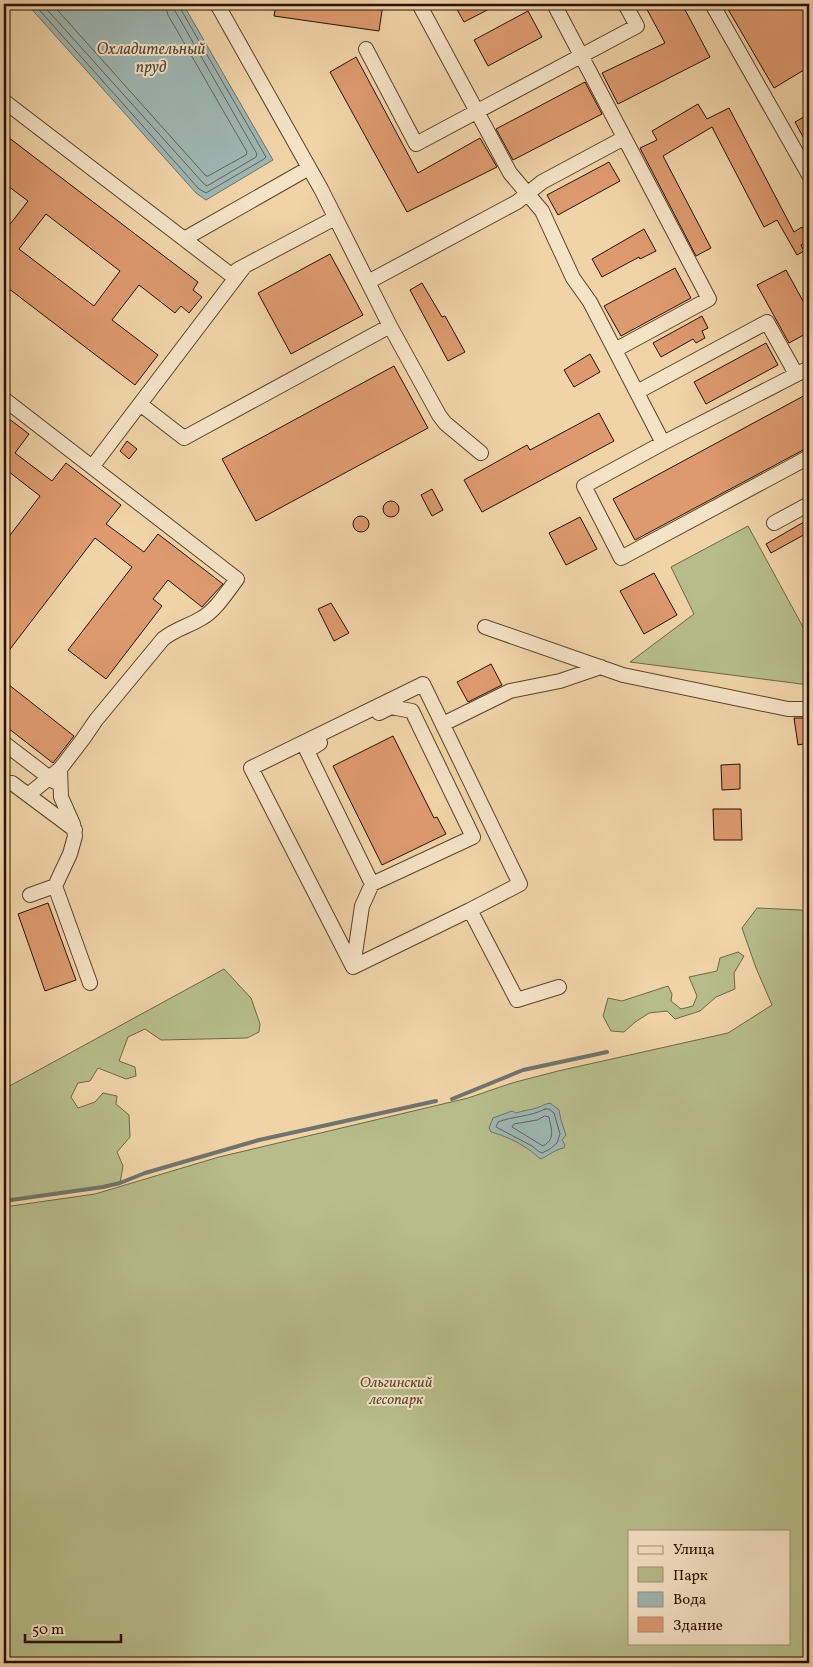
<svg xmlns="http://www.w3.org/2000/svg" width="813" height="1667" font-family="Vollkorn,serif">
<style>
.green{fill:#b6bd8a;stroke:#706745;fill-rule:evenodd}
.water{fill:#9eb6b2;stroke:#70746b}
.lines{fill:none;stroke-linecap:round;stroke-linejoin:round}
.shore{stroke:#646459;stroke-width:1}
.stream{stroke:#70746b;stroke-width:4}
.building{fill:#dd9a6e;stroke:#2a1100;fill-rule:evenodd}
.minor-casing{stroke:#5c422a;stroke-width:16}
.minor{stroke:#f5e3c6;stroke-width:14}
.labels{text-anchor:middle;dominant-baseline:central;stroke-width:4;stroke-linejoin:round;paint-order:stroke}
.park-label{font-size:15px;font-style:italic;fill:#5b4d30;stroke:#f5e3c6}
.water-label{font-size:16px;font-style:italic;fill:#534b3e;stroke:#f5e3c6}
</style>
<rect width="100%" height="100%" fill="#f0d4a8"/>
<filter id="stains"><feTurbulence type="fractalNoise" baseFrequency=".004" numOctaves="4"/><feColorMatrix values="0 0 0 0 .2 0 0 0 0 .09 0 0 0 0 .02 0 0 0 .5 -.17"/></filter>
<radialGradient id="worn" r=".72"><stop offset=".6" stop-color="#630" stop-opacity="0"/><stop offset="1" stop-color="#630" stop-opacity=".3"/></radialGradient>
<path class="green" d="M748 526 809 638V685L630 662 694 614 671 567Z
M757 908 801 910 809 913V1663H4V1207L95 1194 219 1157 468 1098 512 1083 558 1071 728 1033 772 1005 756 968 742 928ZM629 1531H789V1643H629Z
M738 952 744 956 734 973 735 989 716 997 700 1011 675 1019 667 1011 649 1013 634 1023 624 1032 611 1031 603 1016 608 998 622 1001 668 986 672 994 671 1001 681 1009 693 1006 697 996 689 977 717 971 720 958Z
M224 969 251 998 260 1024 259 1032 247 1038 161 1040 145 1029 128 1037 119 1061 135 1067 136 1076 126 1079 98 1068 90 1081 78 1083 71 1097 78 1108 95 1102 103 1093 117 1096 116 1104 129 1115 130 1137 117 1152 123 1166 120 1183 103 1187 4 1201V1089Z"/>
<path class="water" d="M27 4H183L273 160 206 200 196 193Z
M550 1103 559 1110 561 1120 566 1135 562 1140 565 1145 564 1148C556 1149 549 1155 541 1159 536 1156 533 1152 528 1149 518 1142 503 1135 491 1132L489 1128 493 1118 512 1111 516 1113C522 1111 528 1110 533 1109 539 1108 544 1104 550 1103Z"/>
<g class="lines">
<path class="shore" d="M34 4 199 189 206 193 264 159 266 157 180 8 179 4
M42 4 204 184 207 186 256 157 257 154 175 11 173 4
M52 4 206 176H208L246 155 247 152 168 15 165 4
M545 1109H549L554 1113 560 1134 557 1143 550 1149 542 1153 538 1151 532 1146 496 1127 498 1122C513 1116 530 1117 545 1109Z
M545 1116 549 1117C551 1129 556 1139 543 1146L512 1127 514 1124 537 1120Z"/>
<path class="stream" d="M452 1099 523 1070 607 1052
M4 1201 103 1187 120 1183 145 1173 259 1140 436 1101"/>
</g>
<path class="building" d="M276 4H383L379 31 274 16Z
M454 4H499L464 22Z
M644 4H682L710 57 618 104 602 73 665 43Z
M725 4H809V67L774 88Z
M528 11 542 37 488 66 474 40Z
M356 57 418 173 480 138 497 167 407 212 330 72Z
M585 82 602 114 513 160 496 129Z
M698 104 707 119 729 108 794 232 802 227 809 240 801 245 804 251 797 255 777 220 764 227 712 127 663 156 711 248 696 256 640 148 657 140 652 131Z
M809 114V148L795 122Z
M4 134 198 282 193 290 202 297 189 313 181 306 175 313 139 285 112 320 158 355 135 385 4 285V232L28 201 4 183ZM46 214 120 271 94 306 19 249Z
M609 162 620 181 558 215 547 195Z
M644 229 656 251 640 259 639 257 602 277 592 259Z
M330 254 363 315 291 354 258 293Z
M675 268 691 298 621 336 604 306Z
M786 270 803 301 809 298V332L789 343 757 285Z
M422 283 442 317 445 316 465 352 448 361 410 290Z
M702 316 708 328 702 331 705 338 696 343 693 339 661 357 653 343Z
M766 343 778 365 706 404 694 382Z
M590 354 600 372 574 387 564 370Z
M394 366 428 428 256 521 222 459Z
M809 393V448L805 449 635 540 613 499Z
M599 413 614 441 482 512 464 480 527 445 530 450Z
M4 415 29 434 15 453 52 481 66 463 121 505 106 524 144 552 158 534 223 584 202 607 168 580 153 599 162 606 106 679 68 650 132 567 95 538 4 657V543L40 496 4 468Z
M127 441 137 449 129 459 120 451Z
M432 489 443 510 432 516 421 495Z
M383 509a8 8 0 1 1 16 0a8 8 0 1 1-16 0Z
M353 524a8 8 0 1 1 16 0a8 8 0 1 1-16 0Z
M580 517 597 549 566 565 549 533Z
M809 519V532L771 553 766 544Z
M654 573 677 615 644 634 620 591Z
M331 603 349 633 334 641 318 609Z
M491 664 502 685 468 702 457 682Z
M4 681 74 736 53 763 4 725Z
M794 718H809V743L798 745Z
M393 736 434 818 437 817 446 834 382 865 333 766Z
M740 764V789L722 790 721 765Z
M713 809H741L742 840H714Z
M48 903 76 980 45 991 18 914Z"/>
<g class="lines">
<g class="minor-casing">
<path id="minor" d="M217 4 321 189 390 326 439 415 445 423 481 453
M419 4 510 173 542 211 573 278 590 302 663 443 809 368
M554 4 709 299 615 350
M712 4 809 175
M366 49 416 144 637 26 625 4
M4 101 235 278
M184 239 309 168
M237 270 335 218
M368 282 517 202 542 182 624 138
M637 392 767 322 796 374
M4 399 237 579C227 592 216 610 202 618 189 626 175 629 163 639L96 720 83 739 60 769 28 795
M140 404 184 438 390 326
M663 443 584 486 621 558 809 457
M92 467 244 267
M774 523 809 504
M485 627 623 675 788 709H809
M443 724 510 691 560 681 601 667
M4 743 55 782
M320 743 307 751 372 884
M4 784 12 783 75 830
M55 886 70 854 75 836 73 824 61 797 60 769
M30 895 55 886 90 983
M470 910 353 967 251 768 423 684 520 884 470 910 517 1000 559 987
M353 967 362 906 372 884 473 837 412 711 391 707 379 713"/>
</g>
<use href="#minor" class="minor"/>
</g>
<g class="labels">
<g class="park-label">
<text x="396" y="1383">Ольгинский<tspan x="396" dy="17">лесопарк</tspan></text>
</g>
<g class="water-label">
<text x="151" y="50">Охладительный<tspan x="151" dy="18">пруд</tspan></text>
</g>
</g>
<rect width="813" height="1667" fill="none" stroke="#f0d4a8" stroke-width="20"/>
<rect x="5" y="5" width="803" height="1657" fill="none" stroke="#2a1100" stroke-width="2.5"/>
<rect x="10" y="10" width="793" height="1647" fill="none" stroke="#2a1100"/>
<rect x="628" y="1530" width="162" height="115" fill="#f5e3c6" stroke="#a48f77"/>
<rect x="638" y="1546" width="25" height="8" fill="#f5e3c6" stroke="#a48f77"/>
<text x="673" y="1554" font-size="15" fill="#2a1100">Улица</text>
<rect x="638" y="1567" width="25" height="15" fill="#b6bd8a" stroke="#a48f77"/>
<text x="673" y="1580" font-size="15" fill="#2a1100">Парк</text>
<rect x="638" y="1592" width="25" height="15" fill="#9eb6b2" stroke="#a48f77"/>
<text x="673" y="1604" font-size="15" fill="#2a1100">Вода</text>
<rect x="638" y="1617" width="25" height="15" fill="#dd9a6e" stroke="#a48f77"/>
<text x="673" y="1630" font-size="15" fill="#2a1100">Здание</text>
<path d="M25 1634v8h96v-8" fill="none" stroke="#2a1100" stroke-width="2.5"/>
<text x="32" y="1634" font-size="15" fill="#2a1100" stroke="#f5e3c6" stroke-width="4" paint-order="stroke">50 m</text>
<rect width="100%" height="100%" filter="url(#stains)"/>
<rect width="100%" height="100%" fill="url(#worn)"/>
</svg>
